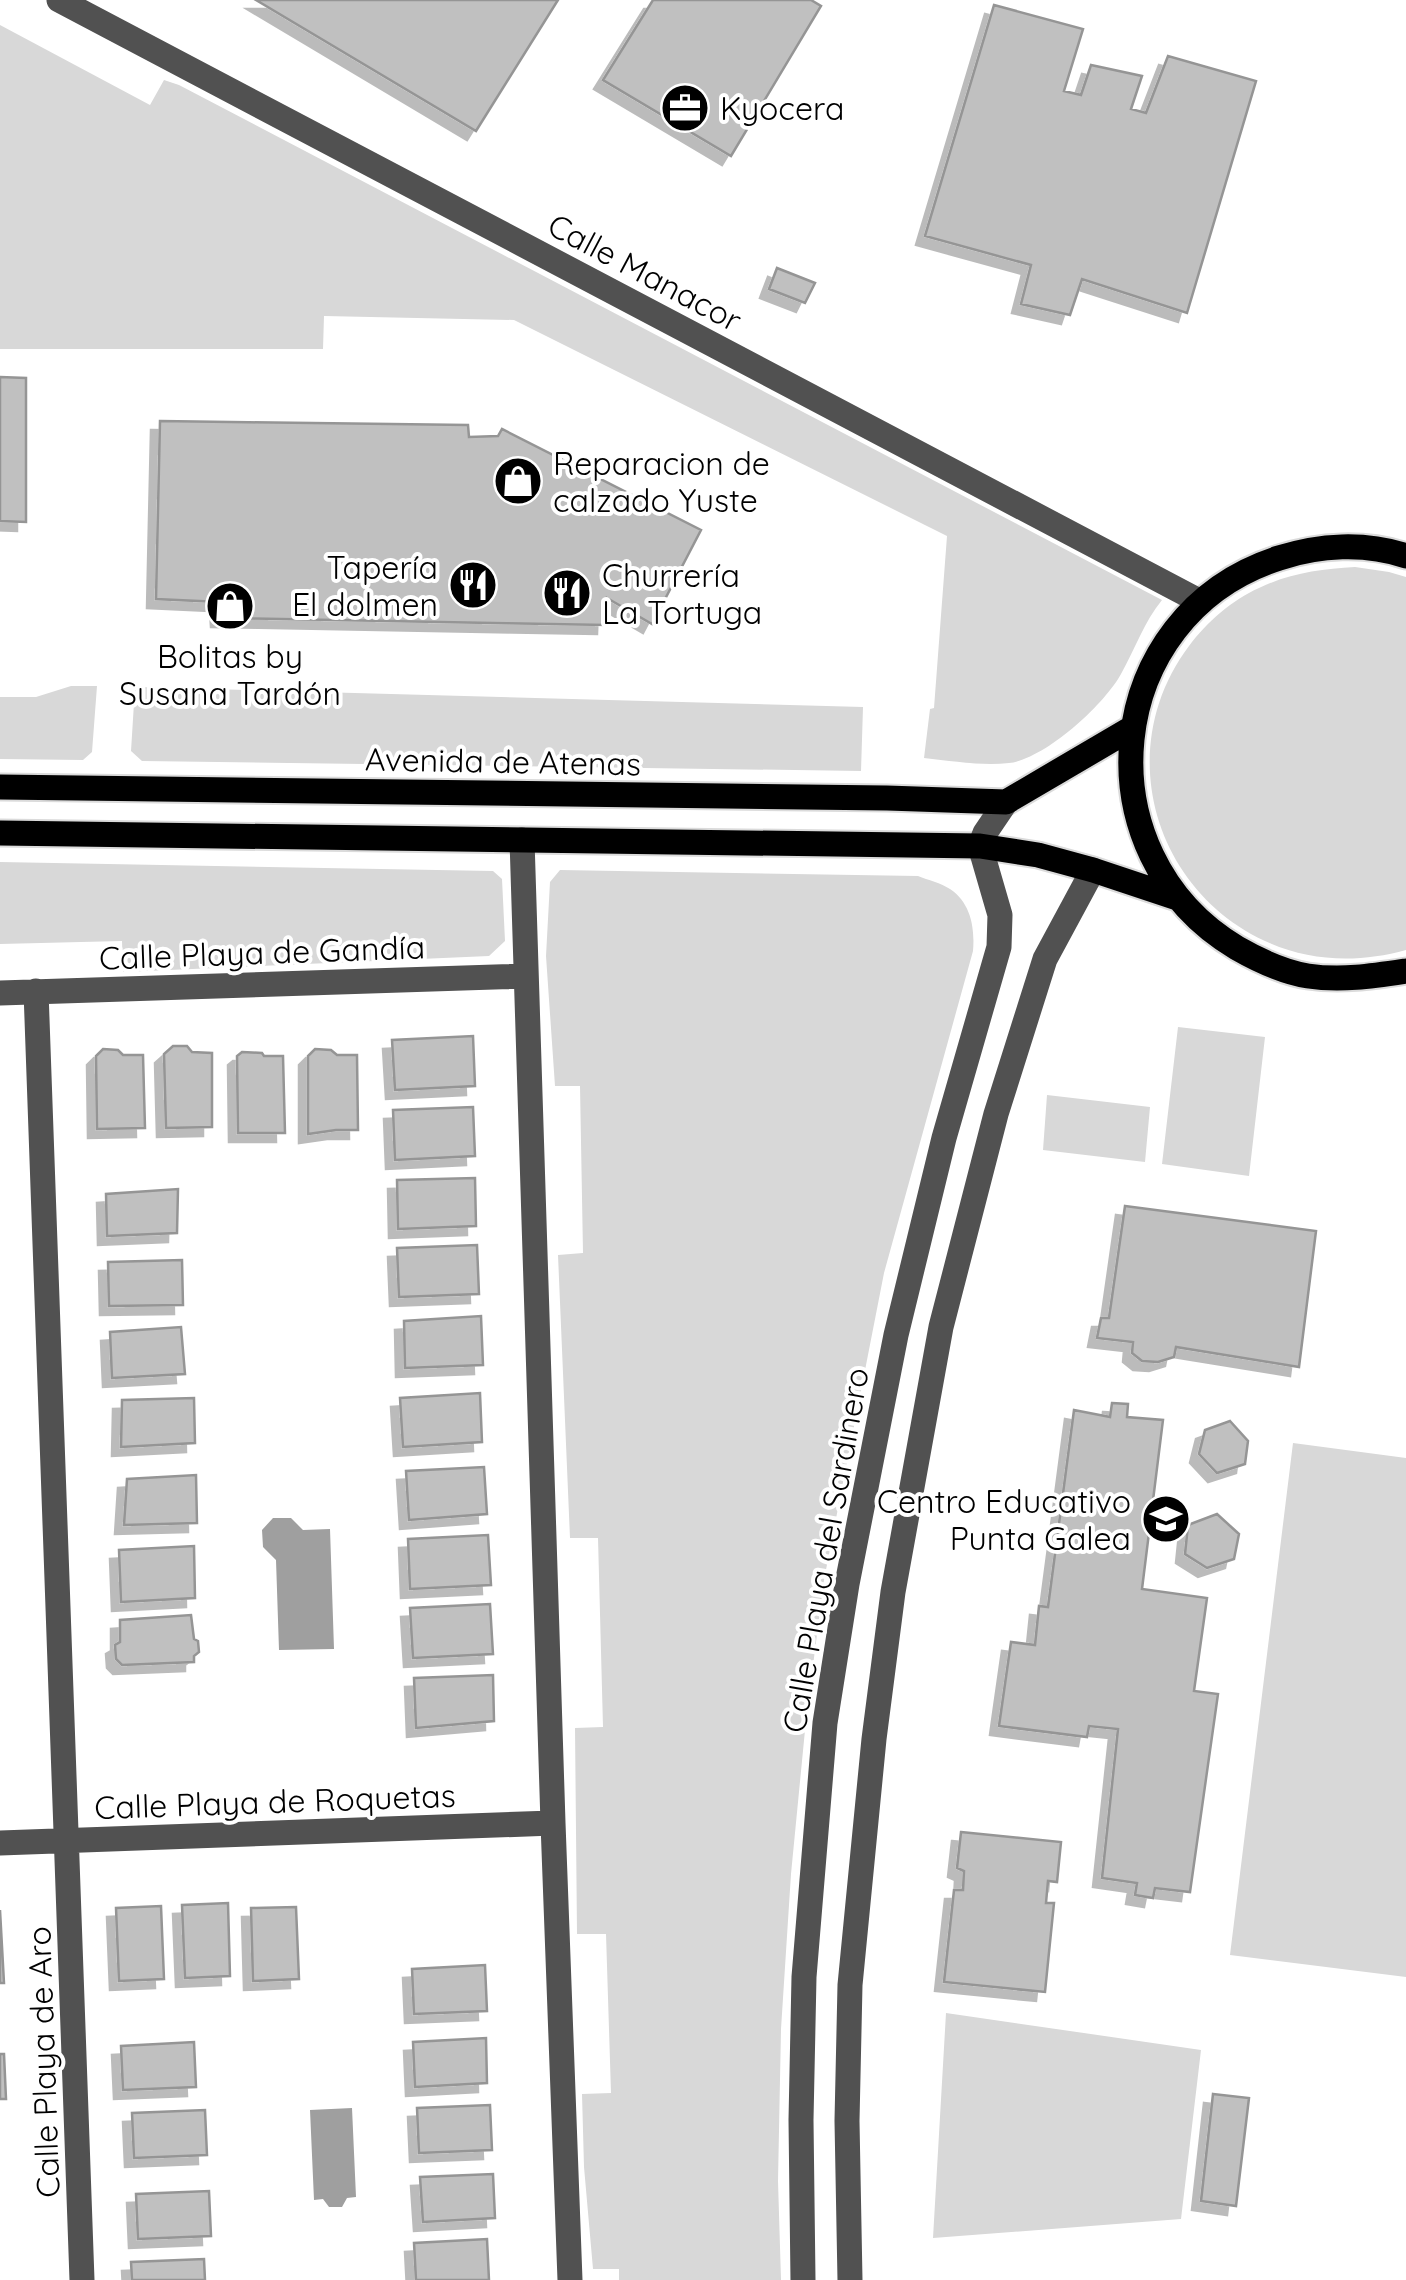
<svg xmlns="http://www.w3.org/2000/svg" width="1406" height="2280" font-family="Quicksand,sans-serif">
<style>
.green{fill:#d8d8d8}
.water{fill:#9f9f9f}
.building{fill:#c0c0c0;stroke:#959595;stroke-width:2.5;filter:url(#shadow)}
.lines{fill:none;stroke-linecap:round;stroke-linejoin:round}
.major-casing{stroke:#dbdbdb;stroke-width:29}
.minor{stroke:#515151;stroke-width:25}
.major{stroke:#000;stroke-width:25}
.labels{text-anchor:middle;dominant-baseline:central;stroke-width:8;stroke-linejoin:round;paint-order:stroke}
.poi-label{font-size:32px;fill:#000;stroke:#fff;text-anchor:start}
.street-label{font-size:32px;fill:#000;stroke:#fff}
</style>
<defs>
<filter id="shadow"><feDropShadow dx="-9" dy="9" stdDeviation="0" flood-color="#0004"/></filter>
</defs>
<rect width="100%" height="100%" fill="#fff"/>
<path class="green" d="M0 25 150 105 164 80 179 85 1162 600C1144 622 1135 649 1121 674 1104 705 1045 759 1009 763 982 766 952 761 924 758L930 709 934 708 947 536 514 320 324 316 323 349H0Z
M1355 567 1389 572 1406 577V950C1359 963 1310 962 1265 941 1152 888 1113 747 1189 646 1207 622 1232 600 1259 588 1290 573 1321 569 1355 567Z
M71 686H97L92 752 83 760 0 759V697H36Z
M135 687 863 707 861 771 142 761 131 751Z
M0 862 493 871 502 879 505 941 489 956 123 972 122 941 0 944Z
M560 870 918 876C928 880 941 883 950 889 971 903 975 928 973 951L884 1273 824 1580 806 1720 791 1874 781 2029 778 2181 781 2280H619V2269H593L584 2167 582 2094 611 2093 606 1934H577L575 1728 603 1727 598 1538H570L558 1255 583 1253 580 1086H555L546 956 550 882Z
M1178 1027 1265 1037 1249 1176 1162 1164Z
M1047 1095 1150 1107 1145 1162 1043 1150Z
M1293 1443 1406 1458V1977L1230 1955Z
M946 2013 1201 2050 1181 2219 933 2238Z"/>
<path class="water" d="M273 1518H291L303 1530 330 1529 334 1649 279 1650 276 1560 263 1547 262 1530Z
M352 2108 356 2197 347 2198 342 2207H329L323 2199 314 2200 310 2110Z"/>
<path class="building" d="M256 0H558L476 131Z
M653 0H811L821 6 731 156 603 80Z
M994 5 1083 29 1064 91 1081 95 1091 65 1142 76 1131 109 1146 113 1168 56 1256 81 1187 313 1082 279 1070 315 1021 304 1031 265 925 236Z
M777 268 815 283 805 303 769 289Z
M0 377 26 378V522L0 521Z
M160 421 468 425 469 437 498 436 502 429 701 530 652 624 607 598 606 625 220 618 219 602 156 599Z
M473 1036 475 1086 395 1090 392 1040Z
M173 1046H187L192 1052 212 1053V1127L166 1128 164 1054Z
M103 1049 118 1050 123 1055H143L145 1128 97 1129 96 1056Z
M315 1049 331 1050 337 1055H357L358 1130H336L308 1134V1056Z
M242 1052 262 1053 264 1056H283L285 1133H238L237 1056Z
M473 1107 475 1156 395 1160 393 1110Z
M475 1178 476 1226 398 1229 397 1180Z
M178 1189 177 1233 107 1236 106 1194Z
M1125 1206 1316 1231 1299 1367 1176 1347 1174 1357 1158 1362 1142 1361 1132 1353 1133 1342 1097 1338 1101 1318H1109Z
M477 1245 479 1294 399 1297 397 1248Z
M182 1260 183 1305 109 1306 108 1262Z
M481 1316 483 1365 405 1368 404 1321Z
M181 1327 185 1374 112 1378 110 1332Z
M480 1393 482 1442 403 1447 400 1398Z
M194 1398 195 1443 121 1447 122 1400Z
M1112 1403 1128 1404 1127 1417 1163 1420 1142 1589 1207 1598 1194 1691 1218 1694 1190 1892 1155 1888 1153 1898 1135 1895 1137 1883 1102 1878 1118 1729 1089 1726 1087 1737 999 1726 1011 1642 1035 1645 1039 1606 1048 1607 1074 1410 1110 1417Z
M1230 1421 1248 1441 1245 1464 1217 1473 1199 1454 1205 1430Z
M484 1467 487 1514 409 1520 406 1471Z
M196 1475 197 1523 124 1525 127 1479Z
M1217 1514 1239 1534 1234 1559 1207 1568 1185 1554 1188 1525Z
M488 1535 491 1585 410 1589 408 1539Z
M194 1546 195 1598 121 1602 119 1550Z
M490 1604 493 1654 413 1658 410 1608Z
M191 1615 194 1639 198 1641 199 1652 194 1656V1662L122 1665 116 1659 115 1645 120 1642V1620Z
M493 1675 494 1721 416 1728 414 1678Z
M961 1832 1061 1842 1057 1882 1048 1881 1046 1903H1054L1045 1992 944 1982 954 1890H963L964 1871 957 1868Z
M228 1903 230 1976 185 1978 182 1905Z
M161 1906 164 1979 119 1981 116 1908Z
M296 1907 299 1979 253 1981 251 1908Z
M0 1910 4 1983H0Z
M485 1965 487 2011 414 2014 412 1969Z
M486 2038 487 2083 415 2087 413 2042Z
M194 2042 196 2087 123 2090 121 2046Z
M0 2054H4L6 2099H0Z
M1213 2094 1249 2098 1236 2206 1201 2201Z
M490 2105 492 2150 419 2153 417 2108Z
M205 2110 207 2155 134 2158 132 2113Z
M493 2174 495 2218 423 2222 420 2177Z
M209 2191 211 2236 138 2239 136 2194Z
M487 2239 489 2280H416L414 2243Z
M204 2259 205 2280H132L131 2262Z"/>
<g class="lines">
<g class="major-casing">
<path id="major" d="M1406 556C1365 542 1319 545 1279 558 1101 615 1079 854 1237 948 1258 960 1283 972 1308 976 1341 981 1373 976 1406 971
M0 787 887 798 1006 802 1132 728
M0 833 980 846 1038 855 1093 870 1177 898"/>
</g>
<path class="minor" d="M59 0 1201 602
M522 840 553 1823 570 2280
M36 991 82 2280
M0 993 526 976
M0 1843 553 1823
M803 2280 801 2120 804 1977 825 1723 847 1584 896 1335 944 1138 999 947 1000 915 980 846 985 833 1006 802
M850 2280 847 2121 850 1985 874 1739 893 1592 941 1327 996 1114 1045 959 1093 870"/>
<use href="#major" class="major"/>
</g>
<defs>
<g id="office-disc" transform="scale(2.5)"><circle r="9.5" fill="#000" stroke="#fff"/><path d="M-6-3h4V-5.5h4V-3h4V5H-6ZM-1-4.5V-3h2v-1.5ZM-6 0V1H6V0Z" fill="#fff"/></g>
<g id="shop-disc" transform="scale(2.5)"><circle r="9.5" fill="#000" stroke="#fff"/><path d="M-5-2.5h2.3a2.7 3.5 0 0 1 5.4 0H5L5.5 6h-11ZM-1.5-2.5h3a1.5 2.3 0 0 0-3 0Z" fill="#fff"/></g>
<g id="restaurant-disc" transform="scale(2.5)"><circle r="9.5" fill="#000" stroke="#fff"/><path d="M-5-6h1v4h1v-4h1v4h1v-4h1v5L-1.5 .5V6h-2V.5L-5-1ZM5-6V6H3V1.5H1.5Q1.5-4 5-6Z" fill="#fff"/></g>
<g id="school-disc" transform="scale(2.5)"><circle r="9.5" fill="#000" stroke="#fff"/><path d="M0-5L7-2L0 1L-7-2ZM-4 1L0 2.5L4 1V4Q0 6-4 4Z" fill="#fff"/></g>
</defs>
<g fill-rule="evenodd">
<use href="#office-disc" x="685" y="108"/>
<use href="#shop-disc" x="518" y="481"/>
<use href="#restaurant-disc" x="473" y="585"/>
<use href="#restaurant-disc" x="567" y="593"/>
<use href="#shop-disc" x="230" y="606"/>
<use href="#school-disc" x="1166" y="1519"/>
</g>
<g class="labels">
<g class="poi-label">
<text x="720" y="108">Kyocera</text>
<text x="553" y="463">Reparacion de<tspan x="553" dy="37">calzado Yuste</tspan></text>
<text x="438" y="567" text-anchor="end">Tapería<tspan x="438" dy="37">El dolmen</tspan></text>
<text x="602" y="575">Churrería<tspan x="602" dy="37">La Tortuga</tspan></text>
<text x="230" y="656" text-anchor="middle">Bolitas by<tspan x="230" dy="37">Susana Tardón</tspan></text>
<text x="1131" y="1501" text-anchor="end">Centro Educativo<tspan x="1131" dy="37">Punta Galea</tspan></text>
</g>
<g class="street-label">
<text transform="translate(645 272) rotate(28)">Calle Manacor</text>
<text transform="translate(503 761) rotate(1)">Avenida de Atenas</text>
<text transform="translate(262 952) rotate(-2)">Calle Playa de Gandía</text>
<text transform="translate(825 1550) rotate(-80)">Calle Playa del Sardinero</text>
<text transform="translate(275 1801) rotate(-2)">Calle Playa de Roquetas</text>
<text transform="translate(43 2062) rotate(-92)">Calle Playa de Aro</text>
</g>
</g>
</svg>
